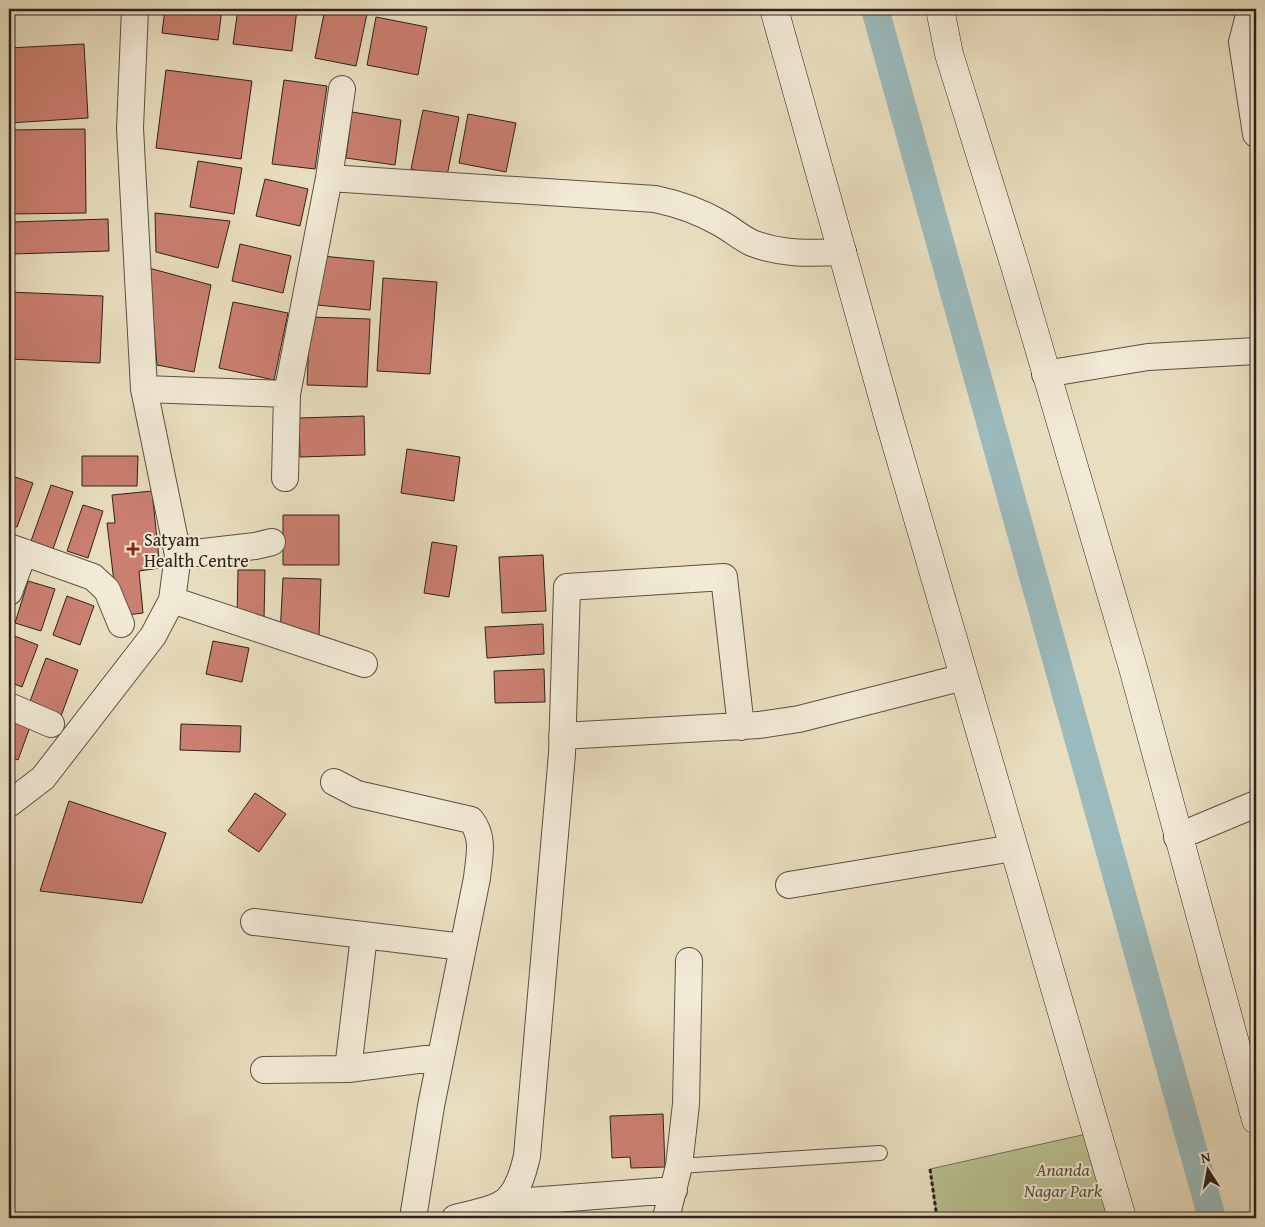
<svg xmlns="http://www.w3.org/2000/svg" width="1265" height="1227" font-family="'Gentium Book Plus',serif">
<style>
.green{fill:#b8c191;stroke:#727256}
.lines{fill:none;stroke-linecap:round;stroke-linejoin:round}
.canal{stroke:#9bbabc;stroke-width:28}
.building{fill:#cb7f71;stroke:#2c221b}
.lane-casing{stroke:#5b5144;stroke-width:16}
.street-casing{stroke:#5b5144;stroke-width:28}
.secondary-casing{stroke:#2c221b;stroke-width:29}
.path{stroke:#2c221b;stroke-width:3;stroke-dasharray:4 2.5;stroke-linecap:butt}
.lane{stroke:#f1ead6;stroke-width:14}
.street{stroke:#f1ead6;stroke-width:26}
.secondary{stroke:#f1ead6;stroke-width:28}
.poi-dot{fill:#8f2418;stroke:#f1ead6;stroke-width:2}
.labels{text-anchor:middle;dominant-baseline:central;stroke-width:4;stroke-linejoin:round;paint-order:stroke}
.poi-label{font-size:18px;fill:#2c221b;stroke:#f1ead6;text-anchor:start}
.park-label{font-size:18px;font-style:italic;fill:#56523e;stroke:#f1ead6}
</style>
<rect width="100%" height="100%" fill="#e9dfc0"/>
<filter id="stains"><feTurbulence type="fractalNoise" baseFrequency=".004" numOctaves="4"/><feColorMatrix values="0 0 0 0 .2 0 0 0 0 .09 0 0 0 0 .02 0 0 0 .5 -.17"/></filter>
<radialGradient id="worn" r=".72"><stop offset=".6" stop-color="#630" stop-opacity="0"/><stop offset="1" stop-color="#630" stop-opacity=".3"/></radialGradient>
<path class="green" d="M1091 1133 1118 1218H937L930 1169Z"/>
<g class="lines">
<path class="canal" d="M875 9 1212 1218"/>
</g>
<path class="building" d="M165 9H222L218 40 162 33Z
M238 9H297L292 51 233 44Z
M325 9H368L356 66 315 58Z
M376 17 427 27 418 75 367 65Z
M84 44 88 118 9 123V48Z
M166 70 252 81 241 159 156 148Z
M284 80 327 86 315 169 272 164Z
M423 110 459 117 447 176 411 169Z
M352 112 401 120 395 165 346 158Z
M468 114 516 123 506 172 459 163Z
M85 129 86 213 9 214V130Z
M198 161 242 168 234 214 190 207Z
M265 179 308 189 300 226 256 216Z
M155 213 230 221 218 268 156 252Z
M108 219 109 251 13 254 12 222Z
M240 244 291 256 283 293 232 281Z
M322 256 374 261 370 310 317 305Z
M149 268 211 285 194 372 157 365Z
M383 278 437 282 430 374 377 371Z
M9 292 103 296 100 363 9 359Z
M233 302 288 313 274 380 219 368Z
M310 317 370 319 367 387 307 385Z
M364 416 365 455 300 457 299 418Z
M407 449 460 457 454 501 401 493Z
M82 456H138L137 486H82Z
M12 476 33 483 17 527 9 525V484Z
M51 485 73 492 53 549 31 541Z
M152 491 160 568 139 571 143 613 118 616 107 523H115L112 495Z
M83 505 103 511 88 558 67 551Z
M283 515H339V565H283Z
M432 542 457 546 449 597 424 593Z
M543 555 546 611 502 613 499 557Z
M238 570H265L264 621H237Z
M283 578 321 579 319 636 280 635Z
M28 581 55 589 41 631 15 623Z
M67 596 94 606 80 645 53 635Z
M543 624 544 654 487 658 485 627Z
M12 635 38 645 22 687 9 682V644Z
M213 641 249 648 242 682 206 674Z
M46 658 78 670 61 716 29 704Z
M544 669 545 702 495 703 494 671Z
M9 719 30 727 18 760 9 757Z
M181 724 241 726 240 752 180 750Z
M255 793 286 814 259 852 228 831Z
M69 801 166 833 142 903 40 891Z
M663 1114 665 1167 631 1168 630 1157 612 1158 610 1116Z"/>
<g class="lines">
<g class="lane-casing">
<path id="lane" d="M679 1166 880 1153"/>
</g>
<g class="street-casing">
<path id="street" d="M1256 14 1248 19 1242 42 1256 134
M329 178 655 199C679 204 699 211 720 223 731 229 741 238 752 243 782 255 812 253 843 252
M1045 374 1148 357 1256 351
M144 389 287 394
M285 478 287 394 329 178 342 89
M9 547 93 577 107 590 121 624
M178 555 255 546 272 542
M9 592 24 552
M172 600 364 664
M9 706 51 724
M562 736 759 725 799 719 964 677
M334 782 357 794 471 820C485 838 479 857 477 878L431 1106 413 1218
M9 804 43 778 153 636 172 600 178 555 144 389 130 128 135 9
M1177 837 1256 804
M789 885 1013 848
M254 922 463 947
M348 1069 441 1057
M264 1070 348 1069 364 936
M503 1203 674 1190
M455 1218C502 1206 515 1208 527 1156L562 754 567 587 724 577 741 727
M666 1218 679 1166 686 1104 689 961"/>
</g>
<g class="secondary-casing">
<path id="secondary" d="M774 9 888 416 1122 1218
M940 9 949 54 1014 263 1133 668 1256 1120"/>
</g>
<path class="path" d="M930 1169 937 1218"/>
<use href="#lane" class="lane"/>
<use href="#street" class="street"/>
<use href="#secondary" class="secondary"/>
</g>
<path class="poi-dot" d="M130.5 541.5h5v5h5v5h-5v5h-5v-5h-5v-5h5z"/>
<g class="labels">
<g class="poi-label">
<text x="144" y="539">Satyam<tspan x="144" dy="21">Health Centre</tspan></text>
</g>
<g class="park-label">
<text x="1063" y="1169">Ananda<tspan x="1063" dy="21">Nagar Park</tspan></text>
</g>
</g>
<rect width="1265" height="1227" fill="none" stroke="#e9dfc0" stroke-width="30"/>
<rect x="10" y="10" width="1245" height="1207" fill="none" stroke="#2c221b" stroke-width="2.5"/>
<rect x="15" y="15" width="1235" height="1197" fill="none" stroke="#2c221b"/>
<g transform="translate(1208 1170) rotate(349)" stroke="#f1ead6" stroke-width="4" paint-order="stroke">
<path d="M0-4L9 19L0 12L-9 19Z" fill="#2c221b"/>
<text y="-8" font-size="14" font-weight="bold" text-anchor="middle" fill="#2c221b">N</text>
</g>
<rect width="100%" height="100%" filter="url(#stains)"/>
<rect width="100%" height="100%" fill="url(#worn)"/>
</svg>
